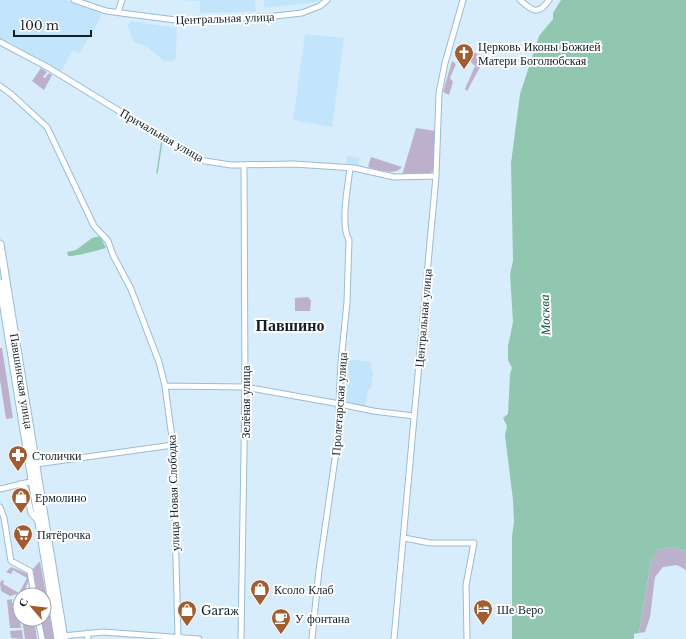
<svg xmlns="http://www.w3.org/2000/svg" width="686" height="639" font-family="'Libre Baskerville',serif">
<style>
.built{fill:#c3e5fb}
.green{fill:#bdb0cd}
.water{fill:#91c7b1}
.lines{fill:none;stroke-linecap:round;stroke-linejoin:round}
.stream{stroke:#91c7b1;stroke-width:1.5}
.minor-casing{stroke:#99bcd3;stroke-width:7}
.major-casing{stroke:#99bcd3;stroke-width:9}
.minor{stroke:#fff;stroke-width:5}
.major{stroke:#fff;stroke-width:7}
.labels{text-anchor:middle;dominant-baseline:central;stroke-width:4;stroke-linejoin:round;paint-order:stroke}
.street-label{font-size:12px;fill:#122028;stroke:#fff}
.poi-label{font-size:12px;fill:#122028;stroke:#fff;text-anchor:start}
.water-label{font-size:13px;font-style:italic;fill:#105641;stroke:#fff}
.district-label{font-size:16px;font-weight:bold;fill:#122028;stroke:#fff}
</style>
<rect width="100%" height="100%" fill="#d8edfb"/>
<path class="built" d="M0 0H66L101 13 100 19 79 54 73 50 61 72 0 39Z
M176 0H255L256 12 200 13V1Z
M264 0H319L317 2 264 8Z
M132 21 177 28 176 58 173 61H164L147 47 134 42 127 25Z
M305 34 344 38 332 127 293 120Z
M347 155 360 158 358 167 346 164Z
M345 359 371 362V369L373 371 371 389H368L365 408 342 401Z"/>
<path class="green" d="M461 46 485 58 467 91 465 89 475 66 468 59 460 58Z
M452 61 456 64 450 78 453 82 449 95 443 92Z
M41 68 47 72 43 77 45 78 49 73 52 75 44 90 32 81Z
M416 128 436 131 434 171 428 174 402 175Z
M371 157 402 167C396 176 377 170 368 167Z
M308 297 311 301 310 311H295V298Z
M0 348H2L13 418 6 419 0 380Z
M672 547 686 551V570L677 565 663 567 655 577 650 617 645 632 639 633 651 562 658 550Z
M39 562H40L54 639H44L41 619H44V595H37L33 569Z
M11 567 28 574 30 577 24 592 10 596 1 591 0 583 2 580 4 581 3 584 19 593 27 578 13 570 11 574 6 572Z
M12 599V603L17 602 21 628H10L7 600Z
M22 619H34L37 639H25Z
M22 630 23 639 11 638 10 631Z"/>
<path class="water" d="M561 0H686V551L672 547 658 550 651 562 639 633 634 634V639H512V536L514 522 513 500 505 435 507 426 503 418 508 414 510 374 512 368 508 360V346L513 322 510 274 513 261 511 163 520 94 539 36 553 19V13Z
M100 236 106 248C100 250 73 257 68 256L67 252 76 250 92 238Z"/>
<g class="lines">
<path class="stream" d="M157 173 162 140"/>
<g class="minor-casing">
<path id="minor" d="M74 0 106 11 183 21 266 17 302 13 320 6 327 0
M520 0C532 11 538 16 549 0
M118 12 122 0
M0 42 49 68 178 147 205 161 231 165 294 164 354 168 394 177 436 176
M0 86 11 94 47 127 94 226 108 241 113 255 131 289 159 362 165 386 173 445 178 637
M165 386 245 387 340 404 373 411 414 416
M36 464 173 445
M20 484 26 489 31 513 38 521
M0 489 34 481
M0 507 4 518 11 561 30 571 34 595
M404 538 430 543H474L466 585 467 639
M38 619 42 639
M87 633 88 639
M63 636 103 632 199 639
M241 639 245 387 244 165
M312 639 319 570 337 445 341 362 347 302 349 240C340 225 348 186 350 168
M394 639 436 176 439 93 445 63 463 0"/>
</g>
<g class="major-casing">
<path id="major" d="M0 244 64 639
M0 283 58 639"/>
</g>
<use href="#minor" class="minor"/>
<use href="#major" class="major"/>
</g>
<defs>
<g id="church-pin" transform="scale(1)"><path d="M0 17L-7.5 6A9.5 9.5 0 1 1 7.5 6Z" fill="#a15c30" stroke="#fff"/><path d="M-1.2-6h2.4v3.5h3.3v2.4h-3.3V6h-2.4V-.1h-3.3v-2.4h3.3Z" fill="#fff"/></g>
<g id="pharmacy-pin" transform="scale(1)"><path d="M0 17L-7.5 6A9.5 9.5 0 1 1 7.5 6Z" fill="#a15c30" stroke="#fff"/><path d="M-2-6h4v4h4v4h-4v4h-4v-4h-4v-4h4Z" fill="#fff"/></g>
<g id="shop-pin" transform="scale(1)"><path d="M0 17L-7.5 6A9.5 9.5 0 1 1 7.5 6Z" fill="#a15c30" stroke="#fff"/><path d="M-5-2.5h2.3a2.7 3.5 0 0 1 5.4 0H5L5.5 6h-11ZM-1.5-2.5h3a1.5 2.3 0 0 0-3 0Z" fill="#fff"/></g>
<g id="supermarket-pin" transform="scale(1)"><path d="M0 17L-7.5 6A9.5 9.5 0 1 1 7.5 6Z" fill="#a15c30" stroke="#fff"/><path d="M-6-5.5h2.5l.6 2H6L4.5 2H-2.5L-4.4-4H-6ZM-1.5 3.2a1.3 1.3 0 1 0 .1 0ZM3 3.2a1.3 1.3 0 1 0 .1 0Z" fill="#fff"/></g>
<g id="hotel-pin" transform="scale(1)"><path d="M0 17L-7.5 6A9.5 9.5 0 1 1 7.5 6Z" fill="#a15c30" stroke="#fff"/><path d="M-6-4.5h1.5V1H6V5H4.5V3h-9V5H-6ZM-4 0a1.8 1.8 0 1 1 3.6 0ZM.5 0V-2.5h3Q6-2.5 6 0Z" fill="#fff"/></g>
<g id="cafe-pin" transform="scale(1)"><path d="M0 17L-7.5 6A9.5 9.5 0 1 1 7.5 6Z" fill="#a15c30" stroke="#fff"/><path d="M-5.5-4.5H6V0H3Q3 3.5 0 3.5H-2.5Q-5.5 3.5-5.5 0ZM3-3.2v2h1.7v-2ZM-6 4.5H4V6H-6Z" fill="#fff"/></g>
</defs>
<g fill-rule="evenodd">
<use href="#church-pin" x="464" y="53"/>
<use href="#pharmacy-pin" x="18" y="455"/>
<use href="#shop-pin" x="21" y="497"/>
<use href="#supermarket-pin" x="23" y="534"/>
<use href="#shop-pin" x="260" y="589"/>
<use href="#hotel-pin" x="483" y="609"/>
<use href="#shop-pin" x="187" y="610"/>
<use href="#cafe-pin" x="281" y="618"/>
</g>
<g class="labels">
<g class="street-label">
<text transform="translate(225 18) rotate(-2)">Центральная улица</text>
<text transform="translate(162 135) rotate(30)">Причальная улица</text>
<text transform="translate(423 318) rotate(-85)">Центральная улица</text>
<text transform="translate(22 381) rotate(81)">Павшинская улица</text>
<text transform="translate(245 402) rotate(-90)">Зелёная улица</text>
<text transform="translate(339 404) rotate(-86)">Пролетарская улица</text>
<text transform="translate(173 493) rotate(-92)">улица Новая Слободка</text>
</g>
<g class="poi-label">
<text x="478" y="46">Церковь Иконы Божией<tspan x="478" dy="14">Матери Боголюбская</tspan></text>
<text x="32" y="455">Столички</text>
<text x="35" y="497">Ермолино</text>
<text x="37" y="534">Пятёрочка</text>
<text x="274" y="589">Ксоло Клаб</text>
<text x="497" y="609">Ше Веро</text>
<text x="201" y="610">Garaж</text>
<text x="295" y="618">У фонтана</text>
</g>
<g class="water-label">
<text transform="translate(545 315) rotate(-92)">Москва</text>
</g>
<g class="district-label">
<text x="290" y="325">Павшино</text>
</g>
</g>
<g transform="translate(32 607) rotate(298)"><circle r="19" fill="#ffffff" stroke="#a0a6a9"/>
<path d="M0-3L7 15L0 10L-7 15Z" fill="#a15c30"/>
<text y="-6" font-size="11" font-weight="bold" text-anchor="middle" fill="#122028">С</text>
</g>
<path d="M14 30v6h77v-6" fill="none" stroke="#122028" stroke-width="2"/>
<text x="20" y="30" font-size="12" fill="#122028" stroke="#ffffff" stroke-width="3" paint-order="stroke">100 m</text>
</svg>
